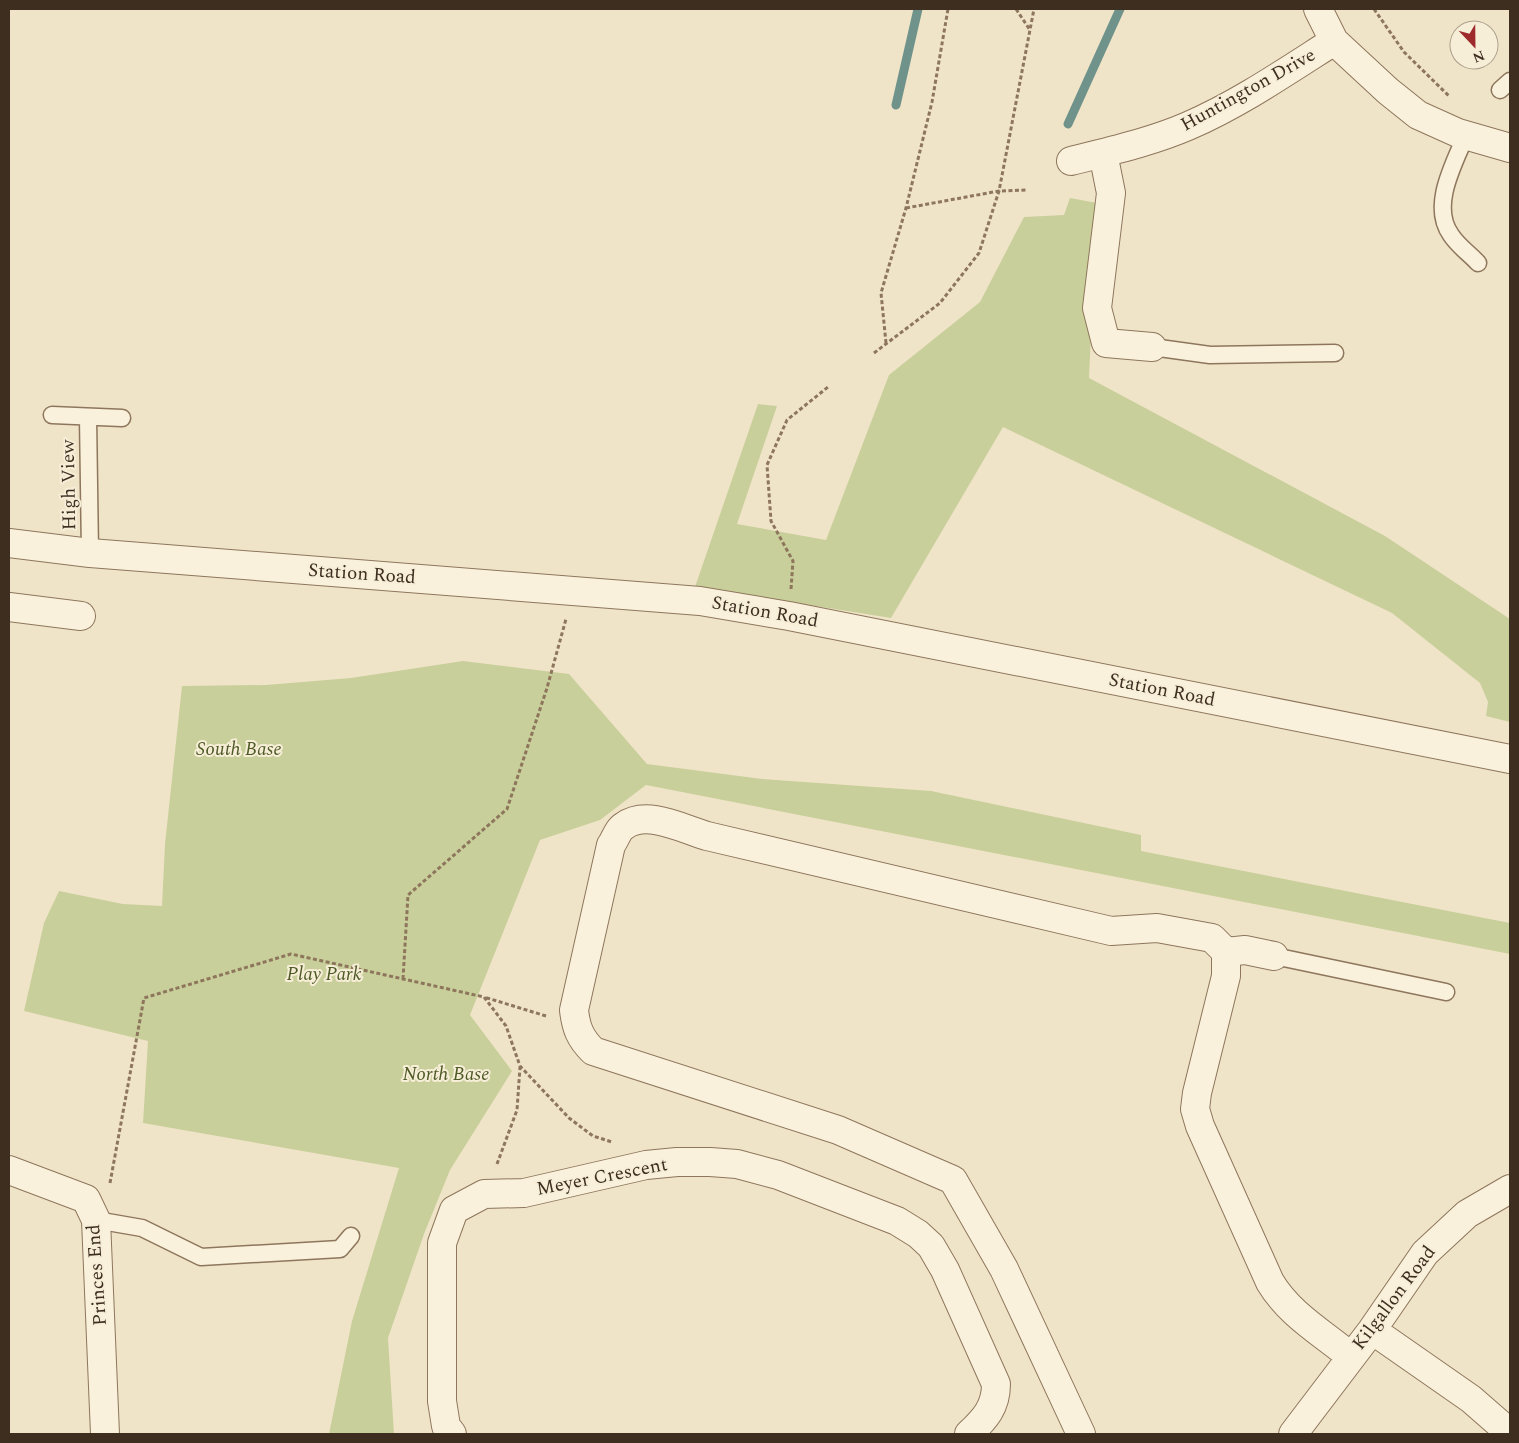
<svg xmlns="http://www.w3.org/2000/svg" width="1519" height="1443" font-family="Spectral,serif">
<style>
.green{fill:#c9cf9b}
.lines{fill:none;stroke-linecap:round;stroke-linejoin:round}
.stream{stroke:#6f938a;stroke-width:9}
.lane-casing{stroke:#8d765c;stroke-width:19}
.street-casing{stroke:#8d765c;stroke-width:30}
.path{stroke:#8d765c;stroke-width:3;stroke-dasharray:4 2.5;stroke-linecap:butt}
.lane{stroke:#faf1dc;stroke-width:16}
.street{stroke:#faf1dc;stroke-width:28}
.labels{text-anchor:middle;dominant-baseline:central;stroke-width:4;stroke-linejoin:round;paint-order:stroke}
.street-label{font-size:19px;fill:#3d2e20;stroke:#f7eed8}
.park-label{font-size:19px;font-style:italic;fill:#4d5a26;stroke:#f7eed8}
</style>
<rect width="100%" height="100%" fill="#f0e4c8"/>
<path class="green" d="M1070 198 1097 203 1089 378 1385 536 1510 619V722L1486 716 1488 702 1480 683 1392 613 1003 427 891 618 695 587 758 404 777 406 737 524 826 540 889 375 980 302 1024 217 1064 215Z
M463 661 569 674 647 764 762 779 931 791 1141 835V851L1510 923V954L646 785 600 820 540 840 470 1015 512 1071 450 1170 424 1234 388 1338 394 1434H329L352 1321 399 1168 143 1123 148 1041 24 1011 44 923 59 891 123 904 162 906 165 844 182 686 266 685 351 678Z"/>
<g class="lines">
<path class="stream" d="M896 105 918 9
M1068 124 1120 9"/>
<g class="lane-casing">
<path id="lane" d="M1500 90 1510 81
M1466 135C1454 164 1430 206 1451 235 1458 246 1470 254 1478 263
M1152 347 1210 355 1335 353
M52 415 122 418
M88 417 90 553
M1274 956 1446 992
M96 1220 142 1228 201 1257 340 1249 351 1236"/>
</g>
<g class="street-casing">
<path id="street" d="M1318 9 1334 41 1388 91 1418 115 1458 133 1510 148
M1103 153 1111 193 1097 308 1106 343 1152 347
M1071 161C1110 151 1151 142 1188 126 1239 104 1287 71 1334 41
M9 543 90 553 700 601 789 616 1510 759
M9 607 81 616
M1226 952 1245 950 1274 956
M9 1170 86 1199 96 1220 105 1434
M1372 1330 1471 1399 1510 1433
M452 1434 446 1426 442 1401V1243L454 1210 484 1194 524 1193 646 1165 677 1162H710L737 1164 778 1175 897 1221 918 1234 931 1246 945 1270 996 1384C996 1407 985 1419 969 1434
M1081 1434 1004 1269 953 1180 838 1130 593 1051C580 1038 576 1028 574 1010L611 845C615 840 618 829 624 826 647 809 683 829 707 836L1111 931 1157 928 1212 938 1226 952V976L1197 1093 1195 1109 1200 1126 1270 1282C1289 1314 1321 1332 1350 1356
M1293 1434 1372 1330 1425 1253 1467 1214 1510 1189"/>
</g>
<path class="path" d="M1016 9 1030 30
M1374 9 1404 52 1449 96
M906 208 999 191 1026 190
M886 343 881 293 906 208 932 102 948 9
M874 353 940 303 979 253 999 191 1034 9
M791 589 793 561 771 521 767 465 787 420 828 387
M403 979 408 895 507 809 547 688 566 619
M546 1016 484 997 506 1026 520 1066 569 1118 593 1136 612 1142
M497 1164 517 1110 520 1067
M110 1183 144 998 291 954 484 997"/>
<use href="#lane" class="lane"/>
<use href="#street" class="street"/>
</g>
<g class="labels">
<g class="street-label">
<text transform="translate(1248 90) rotate(-29)">Huntington Drive</text>
<text transform="translate(69 485) rotate(-91)">High View</text>
<text transform="translate(362 574) rotate(4)">Station Road</text>
<text transform="translate(765 612) rotate(10)">Station Road</text>
<text transform="translate(1162 690) rotate(11)">Station Road</text>
<text transform="translate(602 1177) rotate(-11)">Meyer Crescent</text>
<text transform="translate(97 1275) rotate(-94)">Princes End</text>
<text transform="translate(1394 1298) rotate(-53)">Kilgallon Road</text>
</g>
<g class="park-label">
<text x="239" y="749">South Base</text>
<text x="324" y="974">Play Park</text>
<text x="446" y="1074">North Base</text>
</g>
</g>
<rect width="1519" height="1443" fill="none" stroke="#3d2e20" stroke-width="20"/>
<g transform="translate(1474 45) rotate(158)"><circle r="24" fill="#f7eed8" stroke="#ada18e"/>
<path d="M0-4L9 19L0 12L-9 19Z" fill="#9e2a2b"/>
<text y="-8" font-size="14" font-weight="bold" text-anchor="middle" fill="#3d2e20">N</text>
</g>
</svg>
